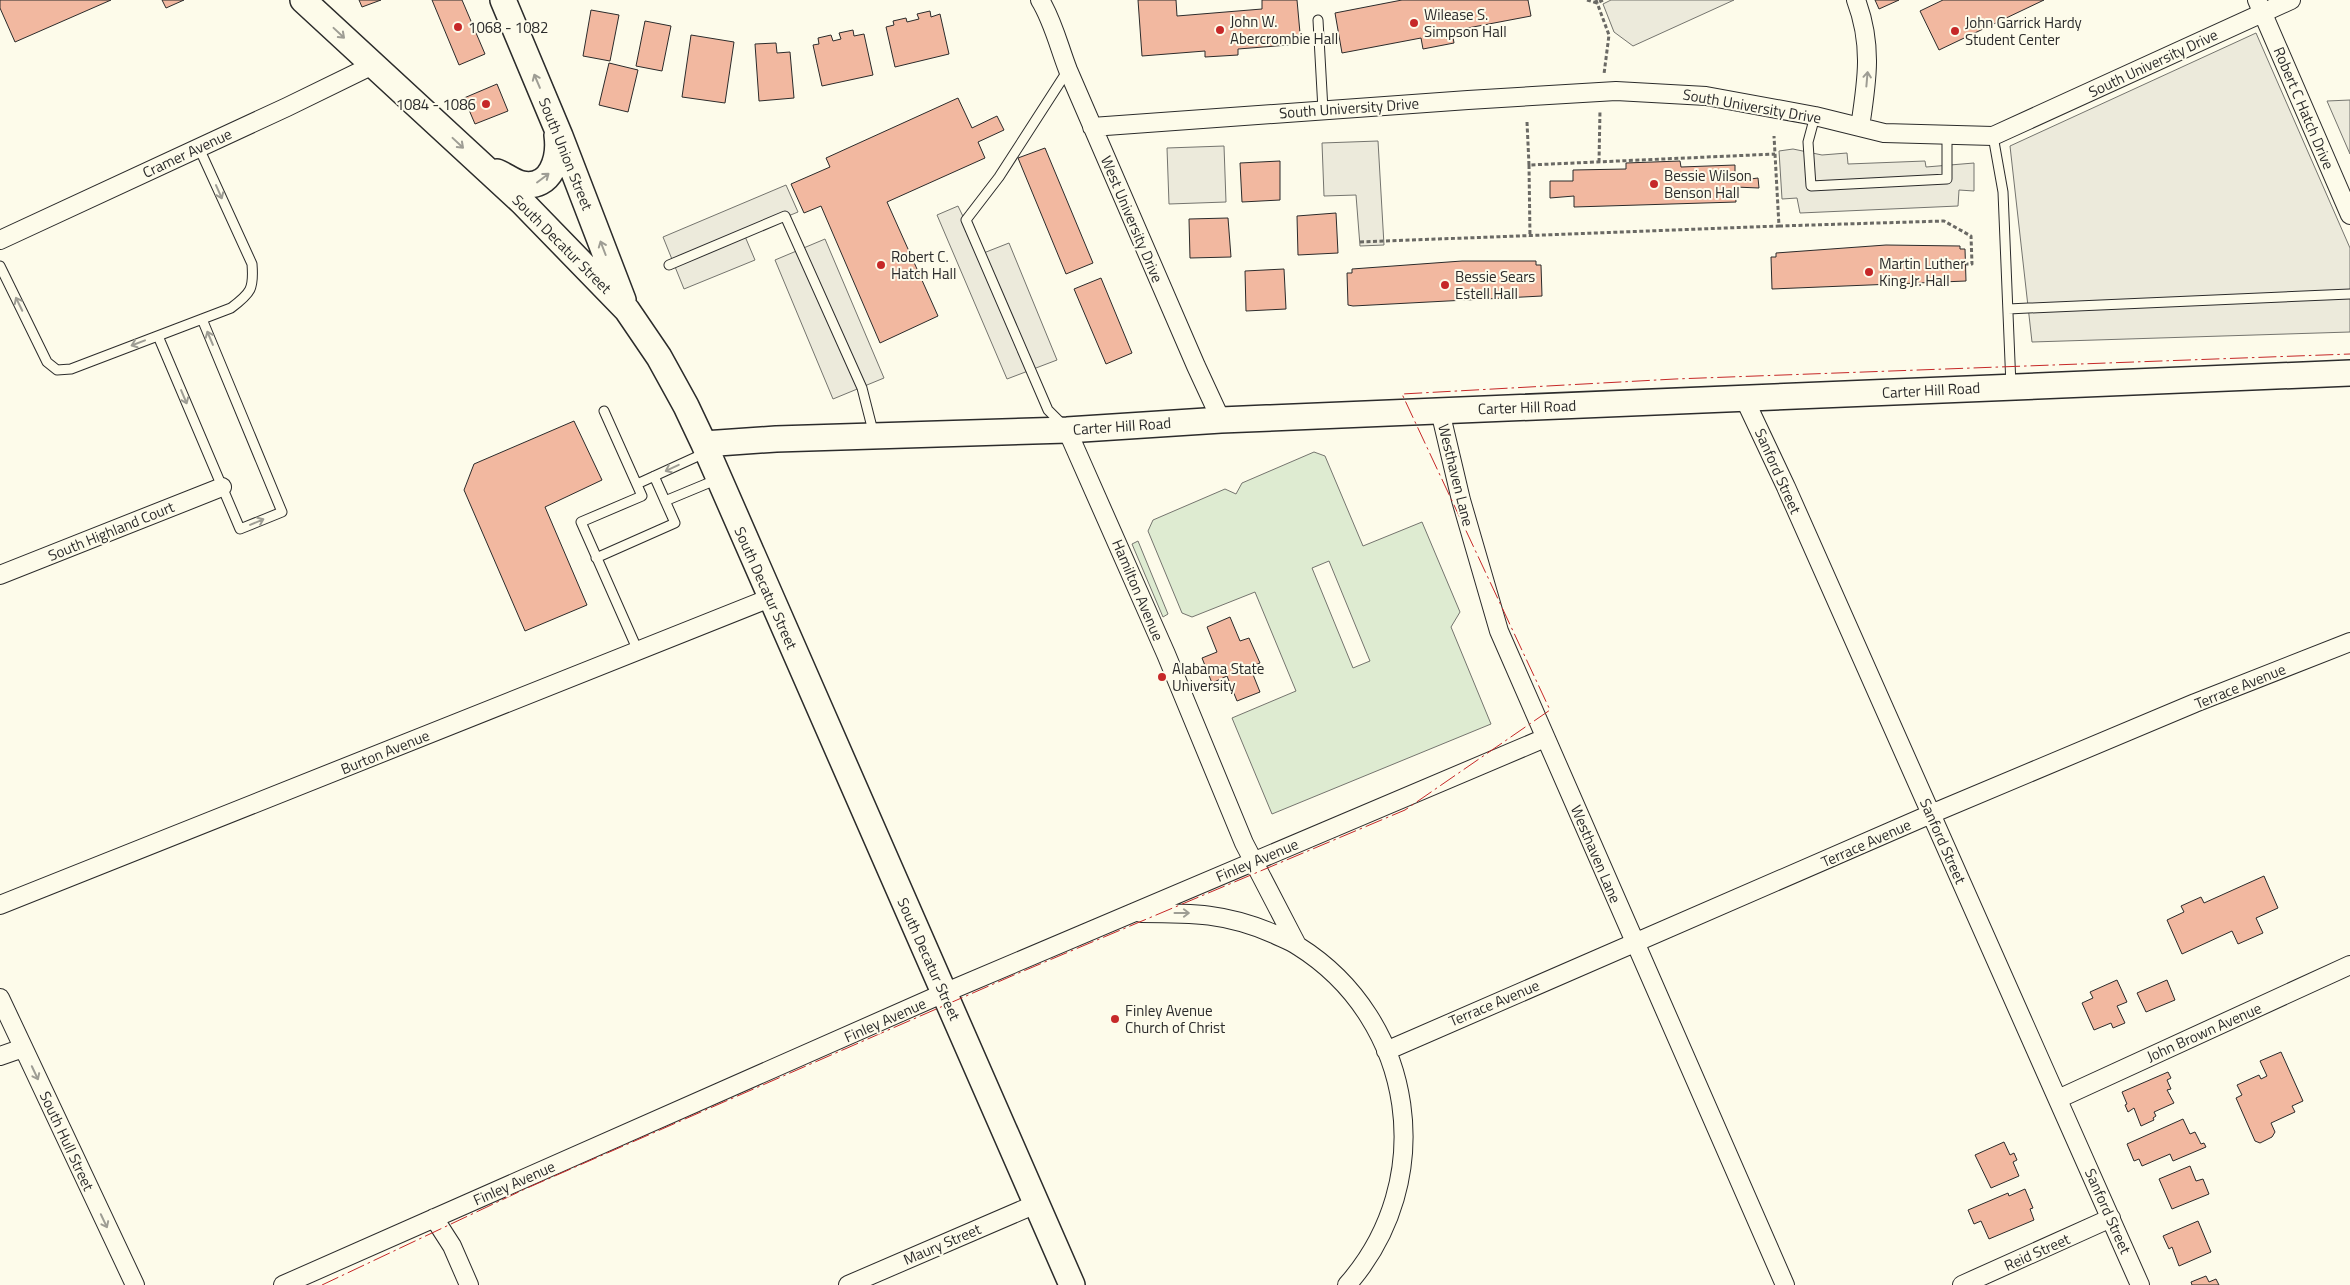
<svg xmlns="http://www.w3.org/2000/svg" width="2350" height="1285" font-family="'Titillium Web',sans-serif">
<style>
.green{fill:#deebd1;stroke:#74746e;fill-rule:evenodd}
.parking{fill:#eceadb;stroke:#74746e}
.building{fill:#f2b8a0;stroke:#2b2b2b}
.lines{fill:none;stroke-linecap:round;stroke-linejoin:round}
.lane-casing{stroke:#2b2b2b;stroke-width:11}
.street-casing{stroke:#2b2b2b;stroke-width:20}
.secondary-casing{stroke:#2b2b2b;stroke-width:28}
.path{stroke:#6a6964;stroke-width:3;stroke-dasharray:4 2.5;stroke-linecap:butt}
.lane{stroke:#fdfbea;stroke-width:9}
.street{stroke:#fdfbea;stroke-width:18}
.secondary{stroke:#fdfbea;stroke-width:25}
.power{stroke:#c62828;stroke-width:1;stroke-dasharray:18 4 2.5 4;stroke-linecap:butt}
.oneway{stroke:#9e9d94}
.poi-dot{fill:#c62828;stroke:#fdfbea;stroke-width:2}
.labels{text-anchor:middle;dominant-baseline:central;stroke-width:4;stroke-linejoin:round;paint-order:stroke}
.poi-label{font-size:15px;fill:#2b2b2b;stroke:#fdfbea;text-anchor:start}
.street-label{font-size:15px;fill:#2b2b2b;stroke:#fdfbea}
</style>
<rect width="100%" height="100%" fill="#fdfbea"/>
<path class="green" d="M1314 452 1325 456 1363 546 1422 522 1460 612 1451 627 1491 724 1272 814 1232 718 1296 691 1255 592 1192 617 1182 613 1148 531 1153 520 1225 489 1236 494 1242 483ZM1329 561 1370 661 1353 668 1312 568Z
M1138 541 1168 614 1163 617 1132 544Z"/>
<path class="parking" d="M1611 0H1734L1633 46 1614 32 1603 4Z
M2256 33 2350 248V332L2032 342 2010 146Z
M2350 100V154L2327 101Z
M1378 141 1384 245 1360 246 1356 195 1324 196 1322 143Z
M1224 146 1226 202 1169 204 1167 148Z
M1793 149 1822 155 1847 153 1848 164 1925 161 1926 167 1974 163V191L1959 190 1958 206 1800 213 1797 198 1782 199 1779 151Z
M786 185 798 212 744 234 755 260 684 289 663 237Z
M958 206 981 254 1009 243 1057 360 1007 379 937 215Z
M825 239 884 378 833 399 775 260Z"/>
<path class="building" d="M0 0H111L15 42 0 8Z
M162 0H184L166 8Z
M359 0H381L362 7Z
M432 0H462L485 54 459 65Z
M1138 0H1176L1177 16 1262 9V0H1297L1301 44 1238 49V55L1205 57V51L1142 56Z
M1402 0H1528L1531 16 1452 31 1454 43 1423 49 1421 38 1342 53 1335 13Z
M1875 0H1899L1879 9Z
M1943 0H2044L1939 50 1920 11Z
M591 10 619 15 610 61 583 56Z
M930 11 931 17 940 14 949 54 895 67 886 27 894 25 893 21 906 18 907 22 919 19 917 14Z
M645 21 671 26 662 71 636 66Z
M853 30 854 36 864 34 873 75 822 86 813 45 819 44 818 38 831 35 833 41 841 39 839 33Z
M691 35 734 42 725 103 682 97Z
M776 43 777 53 790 52 794 98 759 101 755 44Z
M609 63 638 70 628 112 599 105Z
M497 84 508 111 475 124 464 98Z
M958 98 972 128 997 116 1004 130 978 142 985 158 887 202 938 316 880 343 821 206 804 213 791 184 830 167 826 158Z
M1045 148 1093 263 1066 274 1018 158Z
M1280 161V200L1242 202 1240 163Z
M1680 161 1681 167 1735 165V181L1758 178 1759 188 1735 187 1736 202 1574 207V196L1550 198V181H1573V170L1626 169V163Z
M1336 213 1338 253 1298 255 1297 216Z
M1228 218 1231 257 1190 258 1189 219Z
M1886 245 1960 246V249H1965L1966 281 1772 289 1771 257H1776V253Z
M1462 261H1536V265H1541L1542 296 1353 306 1348 305 1347 273H1352V269Z
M1284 269 1286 309 1246 311 1245 271Z
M1101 278 1132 353 1106 364 1074 289Z
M574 421 602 480 545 507 587 605 525 631 464 490 474 464Z
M1230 617 1240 641 1249 638 1260 663 1250 667 1260 692 1237 701 1227 676 1212 683 1202 658 1217 652 1207 627Z
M2264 876 2278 908 2256 918 2263 933 2238 944 2232 931 2182 954 2167 920 2184 912 2181 906 2201 897 2204 903Z
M2117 980 2127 1002 2117 1006 2125 1023 2113 1028 2111 1023 2094 1030 2082 1003 2093 998 2090 992Z
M2167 980 2175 1000 2146 1012 2137 993Z
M2281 1052 2303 1101 2292 1106 2295 1112 2271 1123 2275 1132 2272 1137 2260 1143 2255 1141 2236 1098 2242 1095 2237 1085 2259 1075 2261 1079 2267 1076 2260 1061Z
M2168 1072 2171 1078 2167 1080 2171 1089 2167 1090 2174 1103 2154 1112 2156 1116 2153 1118 2154 1120 2141 1126 2134 1108 2128 1112 2125 1105 2127 1104 2122 1092Z
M2183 1119 2190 1134 2195 1132 2201 1144 2204 1143 2206 1147 2173 1161 2170 1154 2142 1166 2139 1159 2134 1161 2127 1144Z
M2004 1142 2010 1155 2014 1153 2017 1160 2013 1162 2019 1176 1991 1188 1975 1155Z
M2190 1166 2196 1181 2203 1179 2209 1194 2172 1209 2159 1179Z
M2025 1189 2033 1208 2030 1209 2034 1220 1989 1239 1981 1221 1974 1224 1968 1210 2008 1193 2009 1196Z
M2198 1221 2211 1252 2179 1266 2172 1247 2169 1249 2163 1236Z
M2206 1276 2209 1282 2216 1279 2219 1285H2192L2191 1282Z"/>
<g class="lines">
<g class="lane-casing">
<path id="lane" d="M1318 20 1323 110
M1815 116 1808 142 1811 186 1947 179V134
M1993 136 2003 192 2011 386
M669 265 785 216 862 388 874 435
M0 266 47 362 57 370 71 369 231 308C251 293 254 289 252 264L199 148
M2008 309 2350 294
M158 336 240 529 282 512 202 319
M604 411 642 496 581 522 638 651
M1063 425 1048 410 966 220 999 177 1068 70
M637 484 707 452
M665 501 718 479
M596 558 675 523 654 476"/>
</g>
<g class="street-casing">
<path id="street" d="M1040 0C1053 21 1059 47 1068 70L1196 366 1221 420
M1856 0C1873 45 1867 81 1860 127
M2257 0 2350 215
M1092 127 1468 100 1616 91 1706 96 1815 116 1884 133 1993 136 2291 0
M0 240 287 107 373 65
M1744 398 1786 487 2140 1285
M1440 411 1461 500 1499 631 1785 1285
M1067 430 1166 654 1244 843 1297 945
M0 575 222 487
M0 905 770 598
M1141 913C1193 913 1226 913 1274 934 1282 938 1291 941 1298 946 1416 1020 1439 1181 1347 1285
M0 998 135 1285
M1386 1051 1931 814 2195 703 2350 642
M0 1056 23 1048
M2058 1099 2350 965
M434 1218 452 1246 469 1285
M283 1285 944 993 1545 738
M848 1285 1036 1204
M1962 1285 2111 1218"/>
</g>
<g class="secondary-casing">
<path id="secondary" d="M303 0 522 202 627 310 659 357 686 406 704 444 1072 1285
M503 0 560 136 623 300
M497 172C505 175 513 182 522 184 552 190 560 157 557 135
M704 444 776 439 1067 430 1221 420 2350 373"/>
</g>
<path class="path" d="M1587 0 1597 3 1603 0
M1596 0 1609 35 1604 74
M1527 122 1529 165 1775 154
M1599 162 1600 110
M1529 165 1530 237
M1779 226 1944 221 1971 236 1972 264H1966
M1360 242 1779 226 1774 136"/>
<use href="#lane" class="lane"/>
<use href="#street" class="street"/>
<use href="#secondary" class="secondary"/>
<path class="power" d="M322 1285 525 1189 1014 975 1405 810 1550 710 1402 394 1675 379 2350 354"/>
</g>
<defs><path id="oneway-shaft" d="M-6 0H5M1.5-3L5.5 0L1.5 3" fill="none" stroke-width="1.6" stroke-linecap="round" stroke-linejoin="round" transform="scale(1.25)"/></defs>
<g class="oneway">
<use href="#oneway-shaft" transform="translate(339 33) rotate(43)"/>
<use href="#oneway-shaft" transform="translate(1867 79) rotate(-85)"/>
<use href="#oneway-shaft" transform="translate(537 81) rotate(-113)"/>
<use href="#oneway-shaft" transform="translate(458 143) rotate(43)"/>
<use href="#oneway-shaft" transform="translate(543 178) rotate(-37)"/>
<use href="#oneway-shaft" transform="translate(219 192) rotate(66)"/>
<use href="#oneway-shaft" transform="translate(603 248) rotate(-111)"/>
<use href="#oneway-shaft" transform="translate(19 304) rotate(-116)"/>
<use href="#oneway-shaft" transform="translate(210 338) rotate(-113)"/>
<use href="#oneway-shaft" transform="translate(138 343) rotate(159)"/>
<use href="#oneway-shaft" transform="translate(184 397) rotate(67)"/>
<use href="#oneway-shaft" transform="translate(672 468) rotate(155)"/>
<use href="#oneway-shaft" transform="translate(257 522) rotate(-23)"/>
<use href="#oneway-shaft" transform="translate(1182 913)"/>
<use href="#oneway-shaft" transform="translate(35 1073) rotate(65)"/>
<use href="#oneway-shaft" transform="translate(104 1221) rotate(65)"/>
</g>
<g class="poi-dot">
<circle cx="1414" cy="23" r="5"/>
<circle cx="458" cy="27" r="5"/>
<circle cx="1220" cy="30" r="5"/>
<circle cx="1955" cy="31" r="5"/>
<circle cx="486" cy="104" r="5"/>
<circle cx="1654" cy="184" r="5"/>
<circle cx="881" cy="265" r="5"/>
<circle cx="1869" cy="272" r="5"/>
<circle cx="1445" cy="285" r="5"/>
<circle cx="1162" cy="677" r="5"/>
<circle cx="1115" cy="1019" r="5"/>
</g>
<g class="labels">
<g class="poi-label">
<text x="1424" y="14">Wilease S.<tspan x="1424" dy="17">Simpson Hall</tspan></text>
<text x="1230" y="21">John W.<tspan x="1230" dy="17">Abercrombie Hall</tspan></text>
<text x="1965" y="22">John Garrick Hardy<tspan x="1965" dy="17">Student Center</tspan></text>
<text x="468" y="27">1068 - 1082</text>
<text x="476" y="104" text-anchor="end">1084 - 1086</text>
<text x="1664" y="175">Bessie Wilson<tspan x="1664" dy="17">Benson Hall</tspan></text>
<text x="891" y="256">Robert C.<tspan x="891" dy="17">Hatch Hall</tspan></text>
<text x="1879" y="263">Martin Luther<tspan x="1879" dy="17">King Jr. Hall</tspan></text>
<text x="1455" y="276">Bessie Sears<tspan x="1455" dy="17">Estell Hall</tspan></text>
<text x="1172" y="668">Alabama State<tspan x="1172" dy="17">University</tspan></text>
<text x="1125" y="1010">Finley Avenue<tspan x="1125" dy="17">Church of Christ</tspan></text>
</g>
<g class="street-label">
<text transform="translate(2153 63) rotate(-25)">South University Drive</text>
<text transform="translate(1752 106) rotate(10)">South University Drive</text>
<text transform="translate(1349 108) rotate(-4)">South University Drive</text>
<text transform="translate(2304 108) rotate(67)">Robert C Hatch Drive</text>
<text transform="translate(187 153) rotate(-25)">Cramer Avenue</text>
<text transform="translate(566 154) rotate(68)">South Union Street</text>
<text transform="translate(1132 219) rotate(67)">West University Drive</text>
<text transform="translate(562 244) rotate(45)">South Decatur Street</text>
<text transform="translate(1931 390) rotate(-3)">Carter Hill Road</text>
<text transform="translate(1527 407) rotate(-2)">Carter Hill Road</text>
<text transform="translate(1122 426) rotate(-4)">Carter Hill Road</text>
<text transform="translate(1778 471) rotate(66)">Sanford Street</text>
<text transform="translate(1456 475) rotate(76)">Westhaven Lane</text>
<text transform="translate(111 531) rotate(-22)">South Highland Court</text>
<text transform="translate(766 588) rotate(66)">South Decatur Street</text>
<text transform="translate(1138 590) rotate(67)">Hamilton Avenue</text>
<text transform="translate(2240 686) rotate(-22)">Terrace Avenue</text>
<text transform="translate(385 752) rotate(-22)">Burton Avenue</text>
<text transform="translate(1943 841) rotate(66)">Sanford Street</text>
<text transform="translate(1866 843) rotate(-24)">Terrace Avenue</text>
<text transform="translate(1596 854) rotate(67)">Westhaven Lane</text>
<text transform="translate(1257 860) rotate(-23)">Finley Avenue</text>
<text transform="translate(929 959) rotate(66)">South Decatur Street</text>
<text transform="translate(1494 1003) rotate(-23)">Terrace Avenue</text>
<text transform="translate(885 1020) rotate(-24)">Finley Avenue</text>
<text transform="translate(2204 1032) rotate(-24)">John Brown Avenue</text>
<text transform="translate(67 1141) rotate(65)">South Hull Street</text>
<text transform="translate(514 1183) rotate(-24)">Finley Avenue</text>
<text transform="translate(2108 1211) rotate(66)">Sanford Street</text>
<text transform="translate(942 1244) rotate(-23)">Maury Street</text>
<text transform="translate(2037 1252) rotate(-24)">Reid Street</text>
</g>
</g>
</svg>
